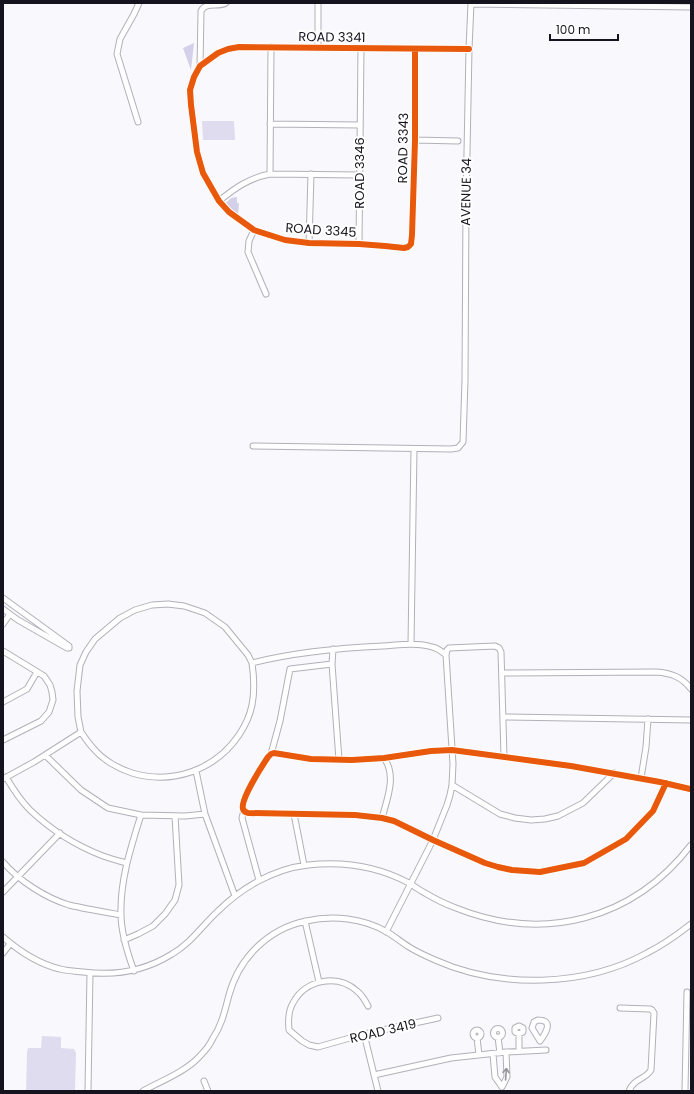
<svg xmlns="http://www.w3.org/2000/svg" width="694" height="1094" font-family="Poppins,sans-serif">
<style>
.green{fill:#dfdcf0}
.forest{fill:#d4d0ea}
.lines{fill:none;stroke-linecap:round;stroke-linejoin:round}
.minor-casing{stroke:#b2b0b8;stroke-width:7}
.minor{stroke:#fefeff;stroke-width:5}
.cycleway-casing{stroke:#fff;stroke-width:8}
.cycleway{stroke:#e8590c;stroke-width:6}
.oneway{stroke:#95959a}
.labels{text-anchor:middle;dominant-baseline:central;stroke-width:4;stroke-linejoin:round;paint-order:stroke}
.street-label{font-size:13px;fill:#15141e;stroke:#fff}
</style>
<rect width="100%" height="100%" fill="#f9f8fc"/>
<path class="green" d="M202 121H234L235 140H203Z
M42 1036 61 1037V1048L74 1049 76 1053 75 1091H26L27 1052 28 1048H41Z"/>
<path class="forest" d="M194 43 191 70 183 48Z
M237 197V203H239L238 216 229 211 226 203 231 198Z"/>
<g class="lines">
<g class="minor-casing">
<path id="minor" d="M471 4 691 7
M318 48V3
M415 49V140L412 235 411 244 408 247 404 248 385 246 359 244 309 243 285 240 254 230 229 212 219 201 203 173 197 152 191 105 190 90 194 77 200 66 218 53 228 49 239 47 469 49
M200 66 201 11C206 1 218 8 226 3
M138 122 117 54 120 39 134 14 139 3
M270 124 360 125
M415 140 458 141
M270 174 271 47
M219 201C235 188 249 178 270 174L359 175
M254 230 249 241 248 252 266 294
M309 243 311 174
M359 244 361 48
M253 446 451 449 458 448 463 442 465 380 466 204 469 49 471 3
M3 598 69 646V648H67L18 620 3 609
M3 624 10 614
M411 644 414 449
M333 649 332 664 339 760
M3 651 44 676 50 685 52 692 53 700 49 712 41 721 3 740
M502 673 656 672C671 673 682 677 691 689
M3 702 27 689 37 672
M503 717 691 720
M81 732C85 738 89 744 94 749 103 760 119 769 132 773 173 785 215 770 239 735 245 726 250 715 252 705 255 690 254 677 252 663
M271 754 280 721 290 669 332 664
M45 755 81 790 108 808 141 815 185 816 205 814
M196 771 205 814 235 896
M6 777C13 789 20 800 30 810 50 829 77 846 103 856 111 859 119 861 127 863
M641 778 646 747 648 719
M3 779 34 762 81 732 78 717 77 691 80 665 86 652 95 639 120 618 135 610 152 605 168 604 184 606 205 613 225 627 248 655 252 663C295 652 339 648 383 646 399 645 417 642 432 647 438 648 441 651 446 655
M666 783 653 811 626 839 584 863 540 872 512 870 498 867 485 863 433 840 394 821 382 818 355 815 248 813C245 812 244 812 243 809 240 800 262 766 268 757L271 754 274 753 311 759 352 760 384 758 431 751 452 750 571 766 660 782 690 789H691
M452 785 500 814 515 818 531 820 545 819 558 816 583 803 614 773
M244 810 242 818 259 880
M294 814 304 865
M382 818C387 799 397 776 384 758
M3 862C19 881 46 898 69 905 86 909 104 912 121 915
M3 892 60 833
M305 921 319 982
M386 932 433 840 447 805 450 795 452 785 453 764 446 655 447 650 449 648 495 646 499 648 501 652 504 757
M3 937C19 951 39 964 60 969 67 971 76 971 83 972 114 976 145 971 172 954 190 944 202 926 217 912 241 888 273 869 308 865 343 861 377 866 409 883 414 886 419 890 425 893 435 899 445 904 456 908 544 943 633 920 691 845
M124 940 138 934 153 926 165 914 175 900 179 885 175 816
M3 953 10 944
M134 971C127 952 121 933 121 914 120 880 131 847 141 815
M368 1006C365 1000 362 995 357 991 337 973 305 980 293 1003 288 1011 288 1020 289 1030L302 1041 309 1045 318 1047 364 1034 438 1018
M620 1008 650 1009 652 1010 654 1013 651 1070C645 1080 634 1078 629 1091
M538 1020C554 1020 546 1033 540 1041L532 1028 534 1022Z
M493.5 1033a4.5 4.5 0 1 1 9 0a4.5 4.5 0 1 1-9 0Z
M473 1034a4 4 0 1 1 8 0a4 4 0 1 1-8 0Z
M364 1034 378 1091
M519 1034 523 1032V1028L519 1026 515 1028V1032L519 1034V1051
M498 1037 500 1053
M477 1038 479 1055
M493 1054 495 1077 502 1087 507 1077 506 1052
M374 1075 451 1058 506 1052 546 1050
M204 1081 208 1091
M88 1091 90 973
M143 1091C161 1081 185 1072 199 1057 204 1052 210 1045 213 1038 222 1025 225 1010 229 995 239 958 268 929 306 921 333 915 363 918 387 932 394 936 401 942 409 947 417 952 426 956 435 960 500 989 585 987 647 953 663 945 677 935 691 924
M685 1091 687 992"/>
</g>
<use href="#minor" class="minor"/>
<g class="cycleway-casing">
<path id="cycleway" d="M415 49V140L412 235 411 244 408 247 404 248 385 246 359 244 309 243 285 240 254 230 229 212 219 201 203 173 197 152 191 105 190 90 194 77 200 66 218 53 228 49 239 47 469 49
M666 783 653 811 626 839 584 863 540 872 512 870 498 867 485 863 433 840 394 821 382 818 355 815 248 813C245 812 244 812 243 809 240 800 262 766 268 757L271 754 274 753 311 759 352 760 384 758 431 751 452 750 571 766 660 782 690 789H691"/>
</g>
<use href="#cycleway" class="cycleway"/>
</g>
<defs><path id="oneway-shaft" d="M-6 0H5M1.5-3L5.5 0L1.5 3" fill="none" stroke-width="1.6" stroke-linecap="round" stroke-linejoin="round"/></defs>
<use class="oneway" href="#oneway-shaft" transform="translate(506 1074) rotate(-86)"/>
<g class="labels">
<g class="street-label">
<text transform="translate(332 37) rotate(1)">ROAD 3341</text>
<text transform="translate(403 148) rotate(-89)">ROAD 3343</text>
<text transform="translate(359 173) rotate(-90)">ROAD 3346</text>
<text transform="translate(466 192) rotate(-89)">AVENUE 34</text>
<text transform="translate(321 230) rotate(4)">ROAD 3345</text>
<text transform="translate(383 1031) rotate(-13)">ROAD 3419</text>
</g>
</g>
<rect width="694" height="1094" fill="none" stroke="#15141e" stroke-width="8"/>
<path d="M550 34v6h68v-6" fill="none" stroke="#15141e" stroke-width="2"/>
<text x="556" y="34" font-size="12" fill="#15141e" stroke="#ffffff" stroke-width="3" paint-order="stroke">100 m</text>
</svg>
